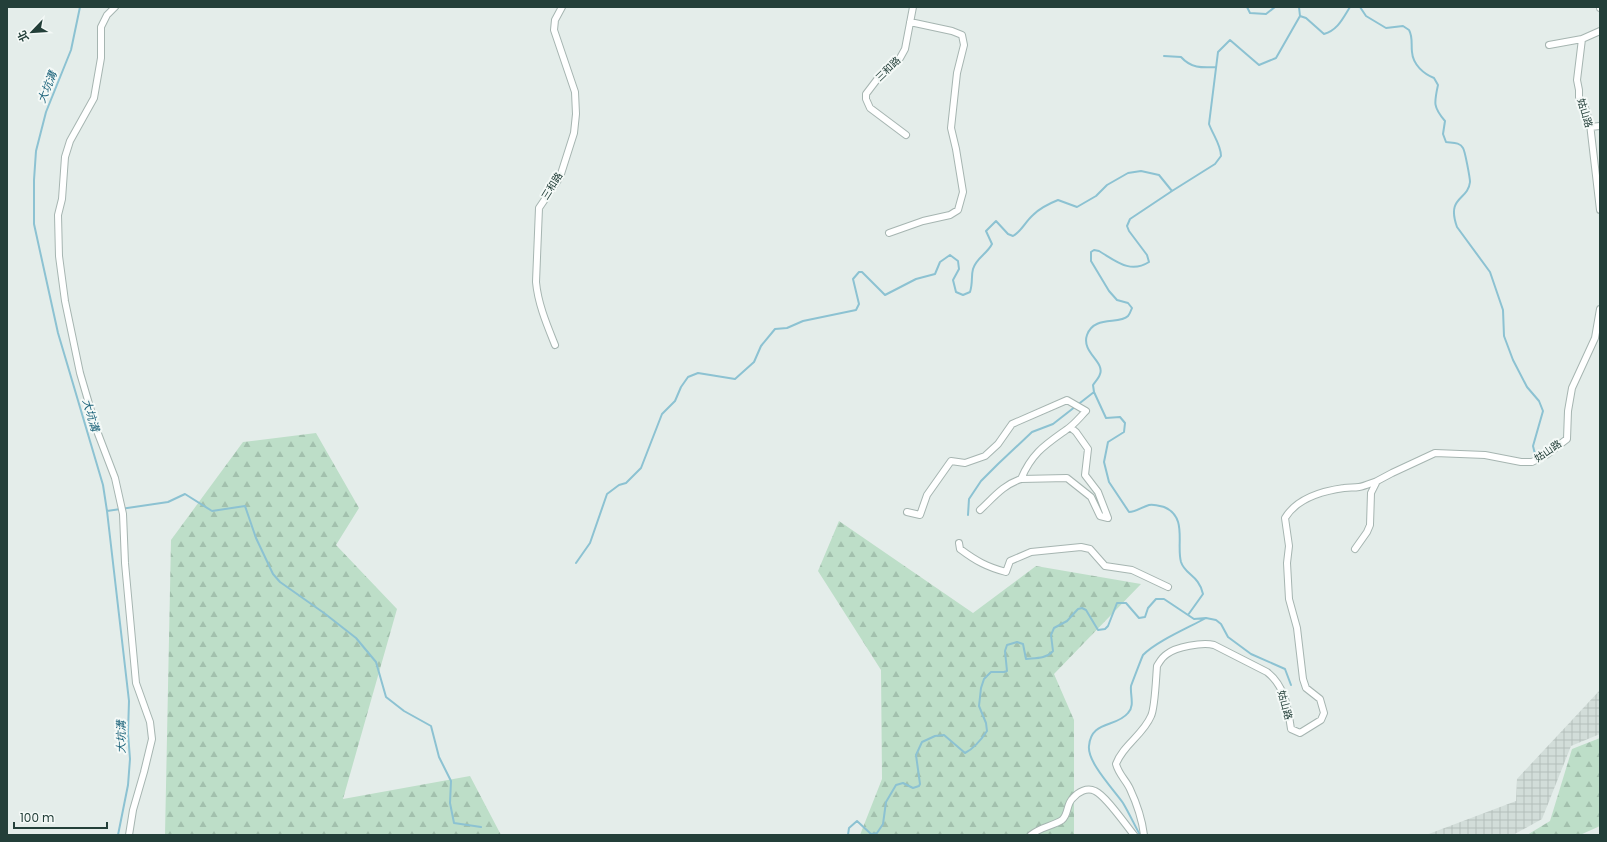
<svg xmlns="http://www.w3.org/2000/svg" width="1607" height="842" font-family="Poppins,'Noto Sans TC',sans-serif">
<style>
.industrial{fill:url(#industrial-grid)}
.forest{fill:url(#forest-firs)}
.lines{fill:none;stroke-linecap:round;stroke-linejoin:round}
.stream{stroke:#8cc2d2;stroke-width:2}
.minor-casing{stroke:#a6b5b1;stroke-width:8}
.minor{stroke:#fff;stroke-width:6}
.labels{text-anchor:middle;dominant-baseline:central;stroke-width:4;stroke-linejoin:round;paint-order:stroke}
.street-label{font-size:10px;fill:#233f39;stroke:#f4f9f7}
.water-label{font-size:11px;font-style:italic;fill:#1d647b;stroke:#f4f9f7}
</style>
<defs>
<pattern id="industrial-grid" width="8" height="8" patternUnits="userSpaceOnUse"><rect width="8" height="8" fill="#d2ddd9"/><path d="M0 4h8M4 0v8" fill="none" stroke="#b4bfbb"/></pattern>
<pattern id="forest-firs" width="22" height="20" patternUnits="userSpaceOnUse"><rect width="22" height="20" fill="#bddec8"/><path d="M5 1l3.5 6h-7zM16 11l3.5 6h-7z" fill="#a2c0ad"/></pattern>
</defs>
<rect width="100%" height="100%" fill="#e4edea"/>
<path class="industrial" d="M1600 690V734L1571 746 1542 819 1513 835H1426L1516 801 1517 779Z"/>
<path class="forest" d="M316 433 359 508 336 545 397 609 343 799 470 776 501 835H165L171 540 243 442Z
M839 521 973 613 1036 566 1141 584 1054 674 1074 720V835H860L882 779 881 670 818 571Z
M1600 738V826L1580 835H1527L1550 821 1572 749Z"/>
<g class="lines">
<path class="stream" d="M80 7 71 50 46 112 36 151 34 180V224L58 333 103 485 107 511 129 701 128 733 130 759 128 785 118 835
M1247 7 1250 13 1266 14 1275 7
M1360 7 1366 16 1386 28 1403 26 1409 30C1413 37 1411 44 1412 52 1413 65 1424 74 1434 78L1438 85C1434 103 1433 107 1445 121L1443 134 1446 142C1452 143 1460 142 1463 148 1465 151 1470 178 1470 182 1468 201 1446 196 1457 227L1490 272 1503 310 1504 336 1513 360 1527 387 1539 401 1543 411 1533 446 1536 458
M1300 16 1306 18 1324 34C1338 30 1343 18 1350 7
M1164 56 1181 57C1191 68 1201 68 1216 67
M107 511 168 502 185 494 212 511 245 506 256 538 273 574 280 582 324 613 356 638 376 662 386 697 404 711 431 726 439 757 451 781 450 803 454 823 481 827
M968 515 969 499 981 481 998 464 1032 432 1053 424 1094 392
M576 563 590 543 607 494 619 485 626 483 641 468 662 414 675 401 681 387 688 377 698 373 735 379 754 362 761 346 775 329 787 328 803 321 856 310 859 304 853 279 859 272H862L885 295 916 279 935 274 940 262 950 255 958 261 959 269 953 280 956 292 963 295 970 292C973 283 971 276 973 269 976 258 987 254 992 244L986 231 996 221 1008 234 1013 236C1022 231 1025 222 1033 215 1040 208 1048 204 1058 200L1077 207 1096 196 1107 185 1128 173 1141 171 1159 175 1172 191
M1188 615 1194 619 1206 618 1216 620 1221 624 1228 637 1251 654 1285 669 1291 685
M848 835 849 828 857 821 871 834 877 833 883 824 886 802 896 785 903 783 913 788 919 786 920 784 916 755 922 742 935 736 944 735 965 753C975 748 981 740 987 731L986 723 979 706 981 688 984 679 991 672H1004L1007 671 1005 651 1007 645 1017 642 1023 644 1026 659C1036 658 1046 659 1053 651L1051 635 1054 628 1067 621 1078 609 1082 608 1086 610 1098 630 1105 629 1108 626 1117 603H1126L1139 618 1145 617 1148 608 1156 599H1164L1188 615 1203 594C1199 575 1185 575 1181 562 1176 544 1188 517 1164 507 1160 506 1154 504 1149 505 1142 507 1136 512 1129 512L1109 482 1104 462 1108 442 1124 432 1125 423 1120 417 1106 418 1094 392 1093 385C1095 382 1099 378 1100 374 1105 362 1081 352 1087 335 1094 315 1119 325 1128 316 1130 314 1131 310 1132 308L1128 303 1117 300 1109 291 1091 261V252L1094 250 1099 251C1116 261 1130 274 1149 262L1147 255 1129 231 1127 226 1130 219 1172 191 1215 164 1221 156C1221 145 1213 135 1209 124L1218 52 1230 40 1259 65 1276 58 1300 16 1299 7
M1140 835C1134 824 1129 813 1123 803 1114 790 1087 762 1089 746 1091 720 1116 728 1128 713 1135 706 1130 695 1131 686 1132 683 1142 657 1143 655 1157 641 1188 628 1206 618"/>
<g class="minor-casing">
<path id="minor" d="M115 7 107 15 101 27V58L94 98 70 141 65 157 62 199 58 215 59 256 65 301 80 373 97 431 115 478 123 514 125 563 136 683 150 722 152 739 144 772 133 810 129 835
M1600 7V8
M1582 39 1577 80 1579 90V97L1585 108 1590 124 1600 210
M1549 45 1582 39 1600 31
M1590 127 1600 126
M906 135 870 108 866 99V94L882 73 900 58 905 49 913 7
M889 233 923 221 950 215 958 210 963 192 956 149 951 128 957 73 964 45 962 35 952 31 910 22
M555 345C547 325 538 304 536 282L539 208 560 177 574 133 576 114 575 92 554 30 555 20 562 7
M980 510C994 497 1003 485 1021 479L1067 478 1091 497 1100 516 1108 518 1098 492 1085 475 1088 449 1076 432 1070 427
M907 512 920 515 927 495 951 461 965 463 985 456 998 444 1012 424 1067 400 1086 411C1080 417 1074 425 1066 430 1045 445 1032 453 1021 479
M959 543 960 549C976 561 987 567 1006 572L1010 561 1031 552 1081 547 1090 549 1105 566 1132 570 1168 587
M1355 549 1367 532 1370 525 1371 493 1377 481 1392 473 1435 453 1485 455 1521 462H1532L1546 455 1567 439 1568 411 1572 388 1595 338 1600 309
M1031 835C1040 827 1053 826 1062 820 1069 814 1066 804 1073 798 1078 792 1087 787 1095 791 1106 796 1125 824 1134 835
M1144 835C1142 819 1137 804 1130 789 1126 780 1119 775 1116 764 1123 745 1143 735 1151 716 1155 708 1156 678 1157 666 1160 661 1162 657 1167 654 1176 647 1202 642 1214 645L1267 672C1285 686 1288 708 1291 729L1300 733 1321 720 1324 713 1320 699 1306 688 1303 679 1297 628 1289 599 1287 563 1289 546 1285 518C1297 498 1322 491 1344 488 1349 487 1354 488 1359 487 1365 486 1371 483 1377 481"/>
</g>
<use href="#minor" class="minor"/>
</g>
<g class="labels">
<g class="street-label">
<text transform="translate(888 69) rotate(-44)">三和路</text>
<text transform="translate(1585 113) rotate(73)">姑山路</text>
<text transform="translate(552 186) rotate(-58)">三和路</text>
<text transform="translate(1548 451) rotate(-34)">姑山路</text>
<text transform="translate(1285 705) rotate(75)">姑山路</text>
</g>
<g class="water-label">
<text transform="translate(47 87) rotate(-68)">大坑溝</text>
<text transform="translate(91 415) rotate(74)">大坑溝</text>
<text transform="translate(121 737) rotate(-90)">大坑溝</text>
</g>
</g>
<rect width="1607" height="842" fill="none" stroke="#233f39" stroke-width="16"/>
<g transform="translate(32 32) rotate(245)" stroke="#f4f9f7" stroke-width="3" paint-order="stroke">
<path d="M0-3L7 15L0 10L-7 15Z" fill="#233f39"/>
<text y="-6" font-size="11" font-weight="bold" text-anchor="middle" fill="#233f39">北</text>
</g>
<path d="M14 822v6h93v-6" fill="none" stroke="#233f39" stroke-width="2"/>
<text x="20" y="822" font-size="12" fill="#233f39" stroke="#f4f9f7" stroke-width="3" paint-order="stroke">100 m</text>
</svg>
